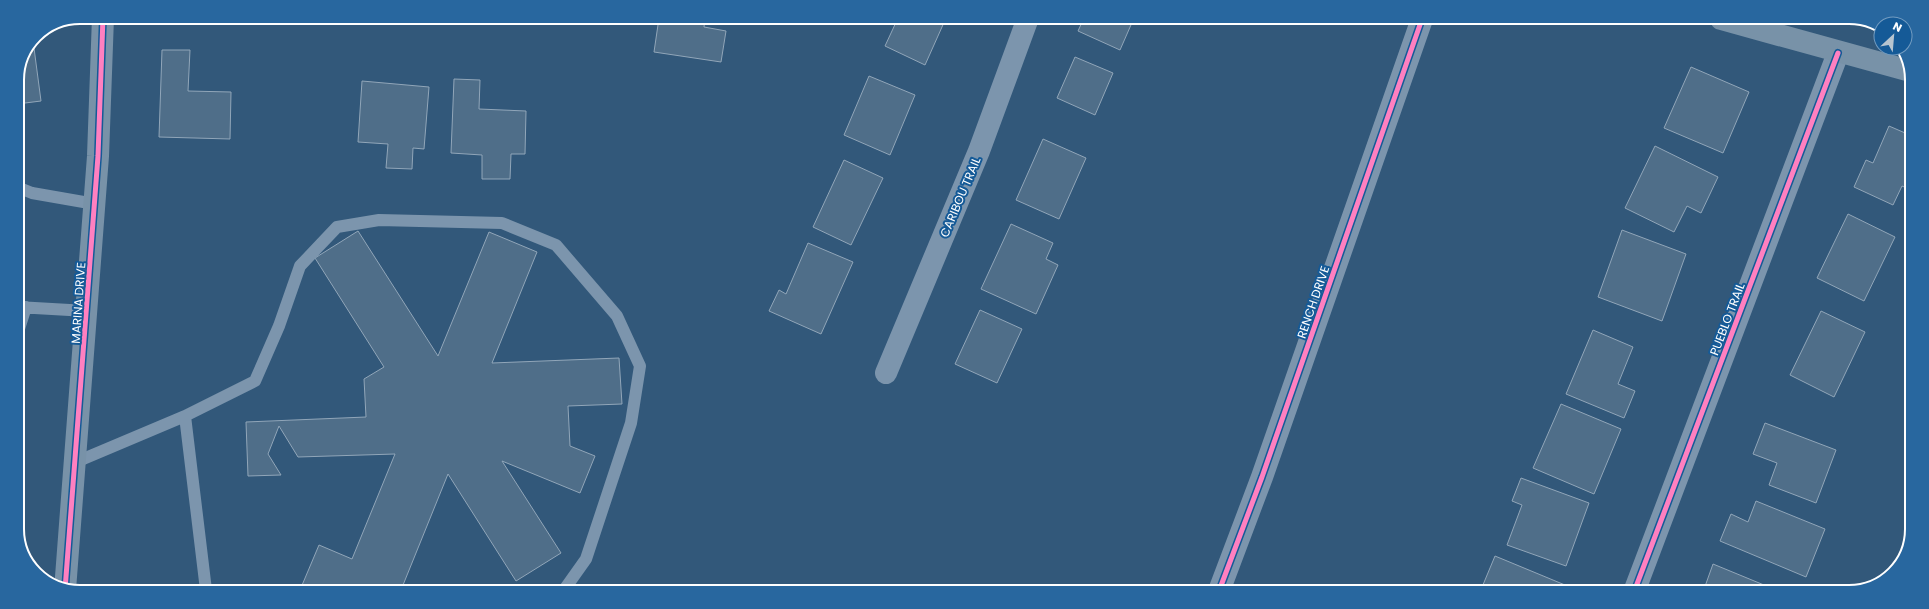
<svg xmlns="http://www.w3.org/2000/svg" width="1929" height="609" font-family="Poppins,sans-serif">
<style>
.building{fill:#4f6e89;stroke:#91a6b9}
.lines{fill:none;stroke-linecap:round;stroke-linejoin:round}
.lane{stroke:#7c95ad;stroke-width:12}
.street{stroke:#7c95ad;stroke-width:22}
.secondary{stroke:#7892a8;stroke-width:22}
.cycleway-casing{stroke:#155a97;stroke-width:8}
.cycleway{stroke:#ff80c0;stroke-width:5}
.labels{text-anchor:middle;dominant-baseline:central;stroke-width:4;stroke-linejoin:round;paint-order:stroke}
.street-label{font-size:12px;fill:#fff;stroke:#155a97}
.rim{fill:none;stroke:#fff;stroke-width:2}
</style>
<rect width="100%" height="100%" fill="#32587a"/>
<path class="building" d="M659 18H705L704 27 726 31 721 62 654 52Z
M898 18H946L925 65 885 46Z
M1084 18H1134L1120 50 1078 31Z
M30 48H34L41 101 17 104V80Z
M162 50H190L188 91 231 92 230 139 159 137Z
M1075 57 1113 73 1095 115 1057 98Z
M1691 67 1749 92 1723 153 1664 128Z
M869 76 915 95 890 155 844 135Z
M454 79 480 80 479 109 526 111 525 154H511L510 179H482V155L451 153Z
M362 81 429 87 424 149 413 148 412 169 386 168 388 144 358 142Z
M1889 126 1912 136 1911 190 1902 186 1893 205 1854 187 1866 160 1873 163Z
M1043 139 1086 158 1059 219 1016 200Z
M1655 146 1718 177 1701 213 1687 206 1674 232 1625 208Z
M844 160 883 178 851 245 813 227Z
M1848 214 1895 237 1864 301 1817 278Z
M1011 224 1053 243 1046 259 1058 265 1036 314 981 289Z
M1622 230 1686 254 1662 321 1598 297Z
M358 231 438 356 489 232 537 252 492 363 619 358 622 404 568 406 570 446 595 456 580 493 502 461 561 553 516 581 448 474 401 590H300L319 545 352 559 395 454 298 457 279 426 268 454 281 475 248 476 246 422 366 417 364 379 384 367 315 258Z
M808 243 853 262 821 334 769 311 779 290 786 294Z
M980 310 1022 329 997 383 955 364Z
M1821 311 1865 332 1834 397 1790 375Z
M1593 330 1633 347 1618 384 1635 391 1624 418 1566 394Z
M1561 404 1621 429 1594 494 1533 468Z
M1765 423 1836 450 1816 503 1769 485 1777 463 1753 454Z
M1521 478 1589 503 1566 566 1507 545 1522 505 1512 501Z
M1756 501 1825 529 1806 577 1720 541 1731 514 1748 522Z
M1495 556 1565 585 1563 592H1480Z
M1713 564 1764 585 1762 592H1703Z"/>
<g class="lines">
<path class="lane" d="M17 187 32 193 95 204
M17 307 87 311
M17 353 18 332 26 307
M17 454V507
M76 462 185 416
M206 590 185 416 255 381 279 326 300 266 337 227 379 220 502 223 556 245 617 316 640 366 631 423 586 559 564 590"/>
<path class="street" d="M886 373 979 151 1028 18
M1219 591 1262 477 1422 19
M1634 592 1838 53"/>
<path class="secondary" d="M1721 19 1910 71
M65 590 98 156 103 17"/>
<g class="cycleway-casing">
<path id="cycleway" d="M65 590 98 156 103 17
M1219 591 1262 477 1422 19
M1634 592 1838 53"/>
</g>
<use href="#cycleway" class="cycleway"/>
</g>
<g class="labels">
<g class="street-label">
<text transform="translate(960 197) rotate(-67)">CARIBOU TRAIL</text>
<text transform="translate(1313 302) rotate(-71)">RENCH DRIVE</text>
<text transform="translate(78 303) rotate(-86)">MARINA DRIVE</text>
<text transform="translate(1727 319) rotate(-69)">PUEBLO TRAIL</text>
</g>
</g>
<path d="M0 0H1929V609H0ZM80 24H1849A56 56 0 0 1 1905 80V529A56 56 0 0 1 1849 585H80A56 56 0 0 1 24 529V80A56 56 0 0 1 80 24Z" fill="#28679f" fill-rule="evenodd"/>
<path class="rim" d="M80 24H1849A56 56 0 0 1 1905 80V529A56 56 0 0 1 1849 585H80A56 56 0 0 1 24 529V80A56 56 0 0 1 80 24Z"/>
<g transform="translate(1893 36) rotate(26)"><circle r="19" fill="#155a97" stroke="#739cc1"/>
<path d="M0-3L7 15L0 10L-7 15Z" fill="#b7c5d0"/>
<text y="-6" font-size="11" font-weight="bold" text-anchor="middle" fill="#ffffff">N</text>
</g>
</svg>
